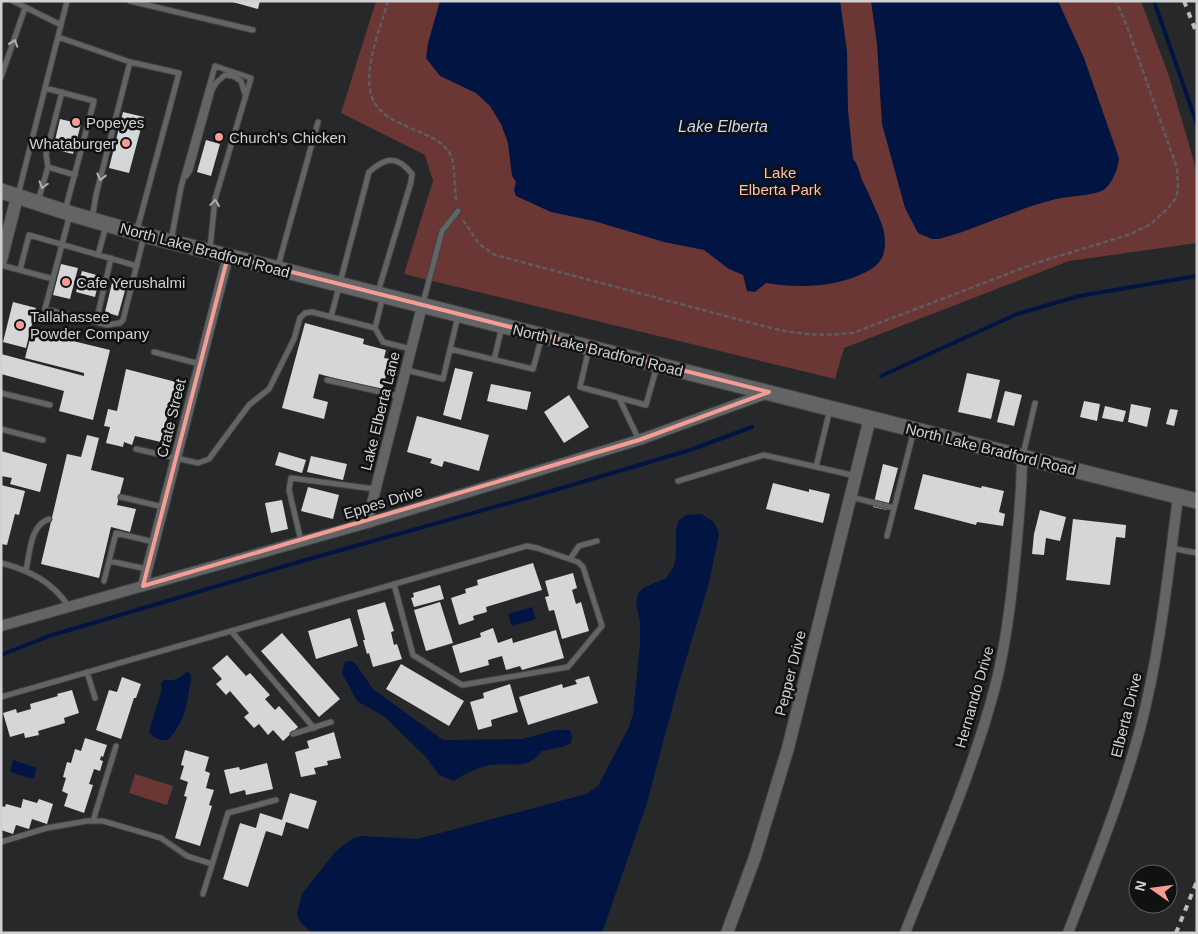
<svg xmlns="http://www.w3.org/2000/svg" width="1198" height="934" font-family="Arial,sans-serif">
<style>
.green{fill:#6b3734}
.water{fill:#021442}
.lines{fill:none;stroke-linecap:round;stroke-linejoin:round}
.stream{stroke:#021442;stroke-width:4}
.building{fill:#d4d6d8}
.service-casing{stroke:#424344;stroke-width:7}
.minor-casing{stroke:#424344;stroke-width:12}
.tertiary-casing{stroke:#424344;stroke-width:14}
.secondary-casing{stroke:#424344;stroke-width:17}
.path{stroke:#5c5d5f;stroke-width:2.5;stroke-dasharray:5 2.5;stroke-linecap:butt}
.service{stroke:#626466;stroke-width:5}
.minor{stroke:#626466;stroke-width:10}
.tertiary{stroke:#626466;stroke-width:12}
.secondary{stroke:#626466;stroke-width:15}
.rail{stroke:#bbbbbd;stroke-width:4;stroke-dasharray:6 6;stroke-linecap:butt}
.oneway{stroke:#b0b0b2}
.marked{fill:none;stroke:#f59c95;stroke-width:4;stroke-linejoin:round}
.poi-dot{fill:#f59c95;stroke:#101111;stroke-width:2}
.labels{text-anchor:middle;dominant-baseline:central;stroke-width:5;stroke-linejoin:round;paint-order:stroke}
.poi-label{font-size:15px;fill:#d1d1d3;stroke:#101111;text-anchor:start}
.park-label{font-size:15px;fill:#fdbfba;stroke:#101111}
.street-label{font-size:15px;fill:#d1d1d3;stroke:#101111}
.water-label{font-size:16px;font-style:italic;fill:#c7d8f8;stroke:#101111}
</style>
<rect width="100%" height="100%" fill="#27282a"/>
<path class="green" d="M376 1H1141L1169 76 1197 172V243L1069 261 844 348 835 379 404 274 433 181 425 155 341 113Z
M135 774 173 786 167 805 129 793Z"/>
<path class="water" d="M440 1H840L847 51 848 110 853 159C859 166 859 172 862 180 866 188 870 196 873 204 880 219 888 234 884 252 882 262 873 269 864 273 833 288 799 288 766 283L755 292 747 291 743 275 729 269 704 250 664 242 594 221 551 212 516 196 514 190 516 182 512 176 508 143 501 124 490 106 476 93 440 76 426 58 428 43Z
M871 1H1058L1084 58 1119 158C1119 167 1112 183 1105 189 1095 196 1069 196 1056 199 1016 209 979 228 939 239H932L918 233 905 208 882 124 877 44Z
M701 514 714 522 719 534 709 583 678 686 647 803 602 933H312L301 923 297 915 302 894 336 851 352 839 361 836 418 839 586 794 598 786 629 727 633 714 640 644V622L636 603 638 594 643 588 666 578 673 568 676 557V529L679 520 686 515Z
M532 607 536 619 512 626 508 614Z
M351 661 355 663 373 689 443 740 522 739 556 730H570L572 737 571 743 562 747 542 751C527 771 511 762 490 765 477 768 465 773 454 781L439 775 427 758 385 717 357 701 342 673 345 662Z
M187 672 190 673 191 678C187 703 187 719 168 740 160 740 154 739 149 732L162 689 161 684 164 680C176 681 177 679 187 672Z
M13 760 37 768 33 779 10 772Z"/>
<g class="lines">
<path class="stream" d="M1154 1 1197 124
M881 376 1017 314 1079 296 1197 276
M1 655 49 636 302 561 548 492 690 450 752 427"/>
</g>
<path class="building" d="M229 1H260L258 9Z
M123 112 144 117 129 173 109 168Z
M60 119 81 124 73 154 53 149Z
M206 140 220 144 211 176 197 172Z
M61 264 78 268 70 299 53 295Z
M82 271 100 276 95 297 76 292Z
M113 279 127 283 118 316 105 312Z
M13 302 36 308 26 348 3 342Z
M305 323 364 339 363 344 386 350 384 358 390 359 382 391 319 374 313 398 328 402 324 419 282 408Z
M32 331 110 350 93 420 59 411 64 391 1 374V354L84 376V373L25 358Z
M455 368 473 372 461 420 443 415Z
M126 369 176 382 161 442 135 436 132 445 124 442 123 447 106 443 110 427 104 426 108 409 117 411Z
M967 373 1000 380 991 419 958 412Z
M491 384 531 392 527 410 487 401Z
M1005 391 1022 395 1014 426 997 422Z
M569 395 589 427 564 443 544 412Z
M1084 401 1100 404 1097 421 1080 417Z
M1131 404 1151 408 1147 427 1128 422Z
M1105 406 1126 411 1123 422 1102 418Z
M1170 409 1178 410 1174 426 1166 424Z
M417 416 489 435 479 471 444 461 442 467 430 463 432 459 407 452Z
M87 435 99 438 91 470 124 478 117 505 136 509 130 532 111 527 99 578 41 564 67 454 81 457Z
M1 451 47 464 40 492 10 484 12 478 1 476Z
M279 452 306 460 302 473 275 465Z
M311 456 347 464 343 480 307 472Z
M883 464 898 468 887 510 873 507Z
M923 474 981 488 982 486 1004 491 999 512 1005 514 1003 526 977 522 976 525 914 509Z
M773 483 809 492V489L830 494 823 523 766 509Z
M1 485 25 491 19 515 15 514 7 545 1 544Z
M308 487 339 495 333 519 301 511Z
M282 500 288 529 271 533 265 503Z
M1040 510 1066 517 1060 541 1046 538 1044 555 1032 554 1034 534Z
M1073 519 1126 525 1125 538 1116 537 1110 585 1066 580Z
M533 563 542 590 486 607 487 612 473 616 474 620 459 625 451 598 466 593 465 589 478 585 477 580Z
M573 573 577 588 572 590 576 604 581 602 589 631 562 639 554 610 549 611 545 597 549 596 545 581Z
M440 585 444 599 414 607 411 598 414 597 413 593Z
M385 602 394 631 391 632 394 645 397 644 402 659 373 667 369 653 367 654 363 640H365L357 610Z
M440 602 453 643 426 651 414 610Z
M350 618 358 646 316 659 308 631Z
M493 628 498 643 512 638 513 643 556 630 564 658 522 670 520 666 506 670 502 656 488 660 489 665 460 673 452 646 481 637 480 633Z
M282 633 340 699 319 717 261 651Z
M227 655 246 676 250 673 270 695 265 699 275 710 279 706 298 727 283 741 273 730 268 735 259 724 254 728 244 717 249 713 230 691 226 695 216 684 222 679 212 668Z
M401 664 464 701 449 726 386 689Z
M589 676 598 703 528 725 519 697 562 684 563 688 577 684 575 680Z
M122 677 141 684 136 698H134L121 739 96 730 109 690 117 692Z
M510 684 518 712 491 720 492 726 478 730 470 702 484 698 483 693Z
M72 690 79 713 64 718 65 723 38 731 39 735 25 738 24 733 10 737 3 713 16 709 17 713 31 709 30 704 58 696 57 694Z
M334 732 341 758 327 761 328 765 314 768 316 774 301 777 295 752 309 748 307 741Z
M85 738 107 745 103 757 101 756 100 760 103 761 100 771 94 769 89 784 93 785 84 813 64 806 68 794 62 791 66 778 63 777 67 762 71 763 75 749 81 751Z
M185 750 209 757 205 771 210 773 206 788 214 790 209 805 212 806 200 846 175 838 187 797 184 796 188 782 180 779 184 766 181 765Z
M267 763 273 789 246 795 245 790 230 794 224 770 239 767 240 770Z
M290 793 317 801 308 829 286 822 282 836 266 831 248 887 223 879 240 823 256 828 260 813 282 820Z
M23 799 37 803 39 799 53 804 47 824 32 819 29 829 16 825 13 834 1 830V806L5 807 6 804 21 808Z"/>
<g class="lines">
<g class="service-casing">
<path id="service" d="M13 1 61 25
M130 1 253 30
M58 37 130 62 179 73 137 230
M1 77 25 8
M45 88 94 101 65 211
M48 167 75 175
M186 176 190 170 212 90 216 83 225 75 233 76 241 81 245 94
M18 195 67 1
M38 201 48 167 46 154 62 92
M70 214 45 309 107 325 120 323 123 320 144 236
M92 219 96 195 130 62
M171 241 181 187 215 66 251 78 215 199 210 249
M98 255 106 226
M1 265 53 279
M278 266 318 122
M20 270 29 235 137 266
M423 303 442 231 458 211
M331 317 369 172C386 157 397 155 412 174L411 182 378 292
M96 322 111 258
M375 328 383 296
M589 348 580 387 646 405 657 366
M450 349 533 369 542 336
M154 352 200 364
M494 360 502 326
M406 370 443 379 458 316
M327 380 399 396
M1 393 50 405
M619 398 639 440
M1 429 43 440
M136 449 198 463 209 459 249 405 269 389 294 339 300 318 305 313 312 312 375 328 383 342 411 349
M1023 455 1035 403
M816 467 830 409
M678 481 764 455 856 476
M121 497 163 507
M851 497 894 508
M887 536 914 430
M301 541 289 490 291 478 375 489
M1171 548 1197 553
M570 559 579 546 597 541
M109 561 147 569
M1 563C29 570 53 582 69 607
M26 570C30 553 30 525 49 519
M104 581 116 533 154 542
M231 631 314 728
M87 672 95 698
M1 697C176 647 351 596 527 546L537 548 578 562 583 567 602 626 568 667 462 685 413 655 394 584
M293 734 331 722
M93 821 116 746
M1 842 47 828 87 821H103L161 838 187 856 212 864
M203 894 228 813 276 800"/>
</g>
<g class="minor-casing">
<path id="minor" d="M367 523 422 306
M143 586 228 256
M1 626 367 523 639 440 768 393
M905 933C937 851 974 769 996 683 1006 643 1011 602 1015 560 1018 526 1022 492 1022 458
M1068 933C1094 865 1121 799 1140 729 1160 653 1168 574 1178 497"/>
</g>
<g class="tertiary-casing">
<path id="tertiary" d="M1 260 17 197
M727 933 755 857 788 748 870 418"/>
</g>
<g class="secondary-casing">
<path id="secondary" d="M1 191 75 215 148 236 1197 501"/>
</g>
<path class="path" d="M388 1C380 31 355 85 380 110 392 122 409 127 424 134 435 139 447 145 452 158 455 167 454 191 457 203
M463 220 479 244 495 255 775 329C804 335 823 336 853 333L1036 263 1131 234 1151 224 1169 207 1176 198 1178 189 1177 168 1128 29 1116 1"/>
<use href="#service" class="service"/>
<use href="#minor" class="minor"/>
<use href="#tertiary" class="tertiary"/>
<use href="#secondary" class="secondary"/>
<path class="rail" d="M1184 1 1197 34
M1176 933 1197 881"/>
</g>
<defs><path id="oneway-chevron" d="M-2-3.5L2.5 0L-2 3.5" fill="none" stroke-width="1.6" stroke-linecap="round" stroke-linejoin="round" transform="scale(1.25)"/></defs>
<g class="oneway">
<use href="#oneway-chevron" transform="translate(14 43) rotate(-71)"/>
<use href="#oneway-chevron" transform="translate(101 177) rotate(104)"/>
<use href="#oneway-chevron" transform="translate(43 185) rotate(106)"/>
<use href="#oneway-chevron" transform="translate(215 203) rotate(-82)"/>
</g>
<path class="marked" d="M228 256 769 392 639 440 143 586Z"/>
<g class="poi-dot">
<circle cx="76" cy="122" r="5"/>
<circle cx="219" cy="137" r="5"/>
<circle cx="126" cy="143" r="5"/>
<circle cx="66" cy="282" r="5"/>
<circle cx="20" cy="325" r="5"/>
</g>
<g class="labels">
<g class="poi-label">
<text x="86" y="122">Popeyes</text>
<text x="229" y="137">Church's Chicken</text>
<text x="116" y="143" text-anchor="end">Whataburger</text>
<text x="76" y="282">Cafe Yerushalmi</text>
<text x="30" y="316">Tallahassee<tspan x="30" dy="17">Powder Company</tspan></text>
</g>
<g class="park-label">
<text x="780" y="172">Lake<tspan x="780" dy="17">Elberta Park</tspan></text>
</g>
<g class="street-label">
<text transform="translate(205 250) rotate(15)">North Lake Bradford Road</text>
<text transform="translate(598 350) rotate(14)">North Lake Bradford Road</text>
<text transform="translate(380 411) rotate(-76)">Lake Elberta Lane</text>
<text transform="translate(171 418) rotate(-76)">Crate Street</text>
<text transform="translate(991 449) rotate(14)">North Lake Bradford Road</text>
<text transform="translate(383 502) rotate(-17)">Eppes Drive</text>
<text transform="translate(790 673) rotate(-76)">Pepper Drive</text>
<text transform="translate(974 697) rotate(-74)">Hernando Drive</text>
<text transform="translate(1126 715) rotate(-76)">Elberta Drive</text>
</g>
<g class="water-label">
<text x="723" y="126">Lake Elberta</text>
</g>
</g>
<rect width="1198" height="934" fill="none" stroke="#d1d1d3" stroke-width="5"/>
<g transform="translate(1153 889) rotate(284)"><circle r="24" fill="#101111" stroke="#5d5e5f"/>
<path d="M0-4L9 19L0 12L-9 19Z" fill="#f59c95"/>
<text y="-8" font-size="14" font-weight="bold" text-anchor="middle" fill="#d1d1d3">N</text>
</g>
</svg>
